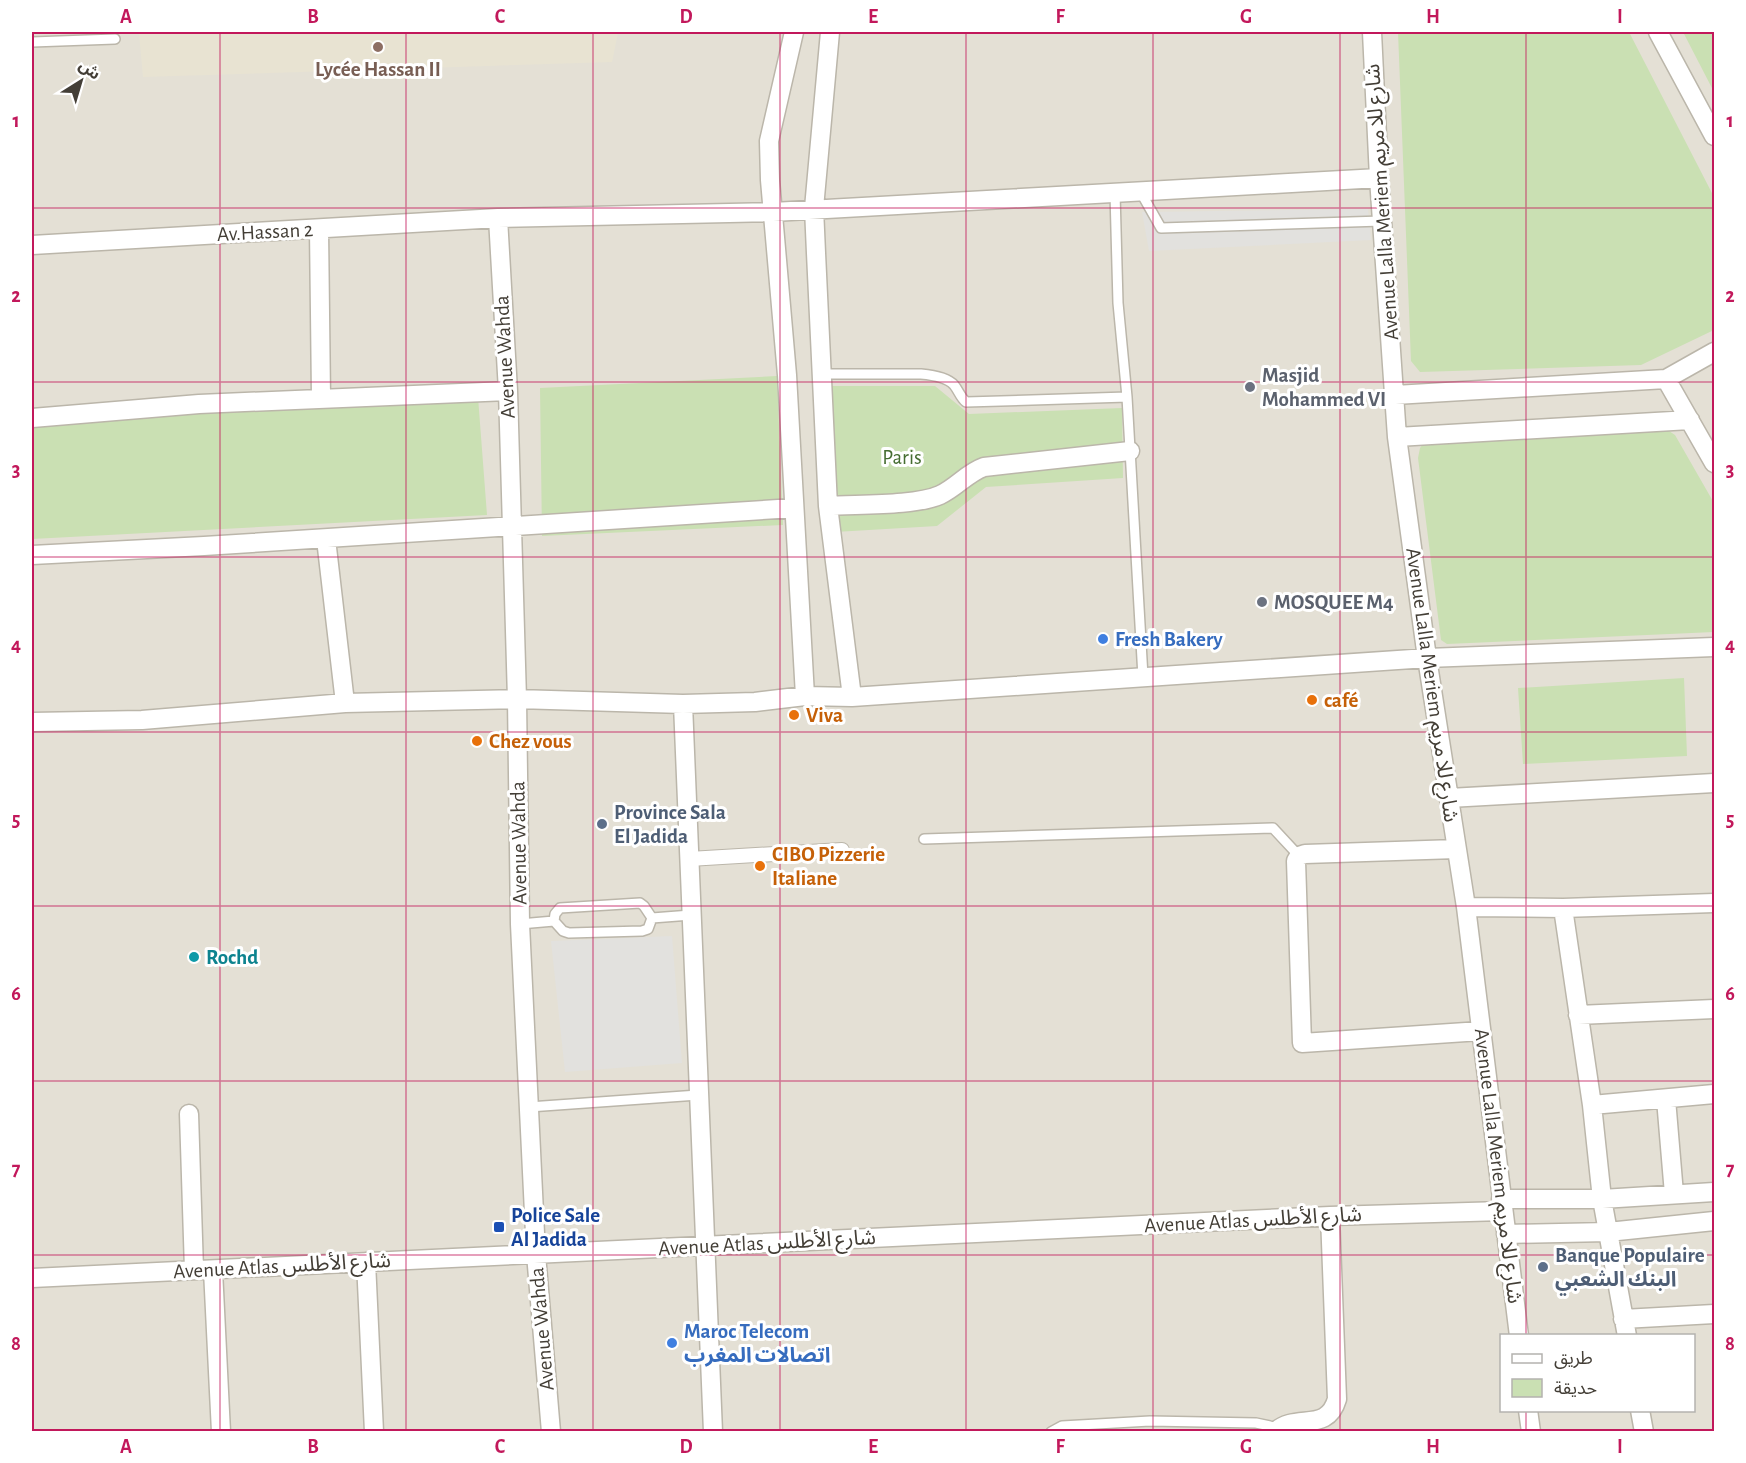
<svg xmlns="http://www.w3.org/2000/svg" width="1746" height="1463" font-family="'Alegreya Sans','Noto Sans Arabic',sans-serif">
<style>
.residential{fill:#e4e0d5;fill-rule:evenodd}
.education{fill:#e8e3d2}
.green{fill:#cae0b3}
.parking{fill:#e2e1de}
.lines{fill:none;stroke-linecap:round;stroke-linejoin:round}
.service-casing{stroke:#bbb6aa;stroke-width:12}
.pedestrian-casing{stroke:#bbb6aa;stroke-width:16}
.minor-casing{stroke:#bbb6aa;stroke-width:21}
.service{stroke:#fff;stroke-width:9}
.pedestrian{stroke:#fff;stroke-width:14}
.minor{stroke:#fff;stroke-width:18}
.grid{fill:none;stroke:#c2185b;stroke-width:1.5;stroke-opacity:0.55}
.education-dot{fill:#8d6e63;stroke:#fff;stroke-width:2}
.worship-dot{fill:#6b7280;stroke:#fff;stroke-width:2}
.shop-dot{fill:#3f7fe0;stroke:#fff;stroke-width:2}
.food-dot{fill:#e8710a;stroke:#fff;stroke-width:2}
.service-dot{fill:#5c6f8a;stroke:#fff;stroke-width:2}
.culture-dot{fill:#0f9aa8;stroke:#fff;stroke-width:2}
.transit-dot{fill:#1a4fb4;stroke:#fff;stroke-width:2}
.labels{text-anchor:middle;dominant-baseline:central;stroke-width:6;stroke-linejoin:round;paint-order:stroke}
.education-label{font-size:21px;font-weight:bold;fill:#785e54;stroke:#fff}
.street-label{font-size:21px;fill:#433e36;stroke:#fff}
.worship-label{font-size:21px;font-weight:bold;fill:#5b616d;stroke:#fff;text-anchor:start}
.park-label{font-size:21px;fill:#456d31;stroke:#fff}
.shop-label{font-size:21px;font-weight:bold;fill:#366cbe;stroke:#fff;text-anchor:start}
.food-label{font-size:21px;font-weight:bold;fill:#c56008;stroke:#fff;text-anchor:start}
.service-label{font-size:21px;font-weight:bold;fill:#4e5e75;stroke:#fff;text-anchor:start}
.culture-label{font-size:21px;font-weight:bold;fill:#0d838f;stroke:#fff;text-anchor:start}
.transit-label{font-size:21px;font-weight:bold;fill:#164399;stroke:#fff;text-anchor:start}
.neatline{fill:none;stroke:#c2185b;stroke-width:2}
.grid-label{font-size:20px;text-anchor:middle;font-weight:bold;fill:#c2185b}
</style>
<rect width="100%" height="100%" fill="#f1eee6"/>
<path class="residential" d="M32 32H1714V1431H32ZM1502 1336H1694V1410H1502Z"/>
<path class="education" d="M139 32H618L612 62 143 77Z"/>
<path class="green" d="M1398 32H1629L1714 197V330L1641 365 1420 372 1411 361Z
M1683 32H1714V92Z
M777 376 783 525 542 536 540 388Z
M826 386H935L969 414 1122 408 1123 478 986 487 937 526 835 532Z
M478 397 487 515 32 539V414Z
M1661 429 1669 431 1675 435 1714 503V632L1447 644 1441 640 1418 458 1420 448 1424 443Z
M1684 678 1687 756 1523 764 1518 688Z"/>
<path class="parking" d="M1368 209 1371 240 1149 251 1142 212Z
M672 936 682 1063 565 1072 551 941Z"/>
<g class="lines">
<g class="service-casing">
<path id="service" d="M32 42 115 39
M1140 191 1161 228 1382 221
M822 374H921C932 375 947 377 954 385 959 391 960 397 966 402L1127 397 1118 303 1115 193
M1127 397 1143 677
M924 839 1273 828 1299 856
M640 903 644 906 652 918 648 929 642 931 569 933 563 931 554 921 555 914 560 908Z
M652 918 691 915
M520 924 554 921
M529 1107 698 1095
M1051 1432 1062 1426 1150 1421 1256 1423 1279 1428"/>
</g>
<g class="pedestrian-casing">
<path id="pedestrian" d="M689 859 842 850"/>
</g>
<g class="minor-casing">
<path id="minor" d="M794 32 769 141 770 180 787 375 805 696
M830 32 814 208 816 253 828 506 852 697
M1372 32 1379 178 1397 437 1427 658 1466 907 1519 1336
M1658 32 1714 136
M498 218 508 391 517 699 520 924 536 1254 551 1432
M319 229 321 397
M32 245 498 218 773 212 1379 178
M1666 379 1714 463
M1395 395 1666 379 1714 352
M32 418 199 404 508 391
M1397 437 1690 420
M828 506C857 504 916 506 940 495 957 487 967 473 984 467L1130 451
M326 539 345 703
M32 555 204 546 794 508
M683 704 713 1432
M32 722 142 720 345 703 517 699 683 704 755 702 805 696 852 697 1427 658 1714 647
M1449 798 1714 783
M1456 849 1305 854 1299 856 1296 861 1302 1043 1481 1031
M1466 907 1563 908 1592 1105 1602 1199 1627 1336
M1563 908 1714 903
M1578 1015 1714 1009
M1666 1099 1674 1194
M1592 1105 1714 1094
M189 1114 194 1270
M1501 1199H1602L1714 1192
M1506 1234 1608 1232 1714 1221
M366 1262 374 1432
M213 1270 221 1432
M32 1278 1330 1216 1503 1211
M1623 1319 1714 1314
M1528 1410 1531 1432
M1640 1410 1644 1432
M1275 1432C1296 1412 1327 1434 1337 1399L1330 1216"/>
</g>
<use href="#service" class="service"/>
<use href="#pedestrian" class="pedestrian"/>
<use href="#minor" class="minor"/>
</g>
<path class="grid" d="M220 32V1432M406 32V1432M593 32V1432M780 32V1432M966 32V1432M1153 32V1432M1340 32V1432M1526 32V1336M32 208H1714M32 382H1714M32 557H1714M32 732H1714M32 906H1714M32 1081H1714M32 1255H1714M1526 1410V1432"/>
<circle class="education-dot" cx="378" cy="47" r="6"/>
<g class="worship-dot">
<circle cx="1250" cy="387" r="6"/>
<circle cx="1262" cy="602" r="6"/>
</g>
<g class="shop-dot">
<circle cx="1103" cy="639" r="6"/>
<circle cx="672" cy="1343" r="6"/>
</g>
<g class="food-dot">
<circle cx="1312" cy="700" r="6"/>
<circle cx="794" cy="715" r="6"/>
<circle cx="477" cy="741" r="6"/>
<circle cx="760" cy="866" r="6"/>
</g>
<g class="service-dot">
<circle cx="602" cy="824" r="6"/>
<circle cx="1543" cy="1267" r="6"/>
</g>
<circle class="culture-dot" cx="194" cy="957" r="6"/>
<rect class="transit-dot" x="493" y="1221" width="12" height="12" rx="3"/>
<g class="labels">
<g class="education-label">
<text x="378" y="69">Lycée Hassan II</text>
</g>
<g class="street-label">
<text transform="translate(1382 202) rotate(-94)">Avenue Lalla Meriem شارع للا مريم</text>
<text transform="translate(265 232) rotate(-3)">Av.Hassan 2</text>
<text transform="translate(505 357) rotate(-93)">Avenue Wahda</text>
<text transform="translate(1432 685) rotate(82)">Avenue Lalla Meriem شارع للا مريم</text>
<text transform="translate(519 843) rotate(-91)">Avenue Wahda</text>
<text transform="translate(1498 1166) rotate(83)">Avenue Lalla Meriem شارع للا مريم</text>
<text transform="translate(1253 1220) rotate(-3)">Avenue Atlas شارع الأطلس</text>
<text transform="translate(767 1243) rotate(-3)">Avenue Atlas شارع الأطلس</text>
<text transform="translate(282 1266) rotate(-3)">Avenue Atlas شارع الأطلس</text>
<text transform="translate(542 1329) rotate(-95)">Avenue Wahda</text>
</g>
<g class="worship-label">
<text x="1262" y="375">Masjid<tspan x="1262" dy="24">Mohammed VI</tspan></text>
<text x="1274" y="602">MOSQUEE M4</text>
</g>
<g class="park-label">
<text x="902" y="457">Paris</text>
</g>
<g class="shop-label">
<text x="1115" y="639">Fresh Bakery</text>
<text x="684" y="1331">Maroc Telecom<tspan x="684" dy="24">اتصالات المغرب</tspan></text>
</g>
<g class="food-label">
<text x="1324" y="700">café</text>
<text x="806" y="715">Viva</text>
<text x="489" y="741">Chez vous</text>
<text x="772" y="854">CIBO Pizzerie<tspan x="772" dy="24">Italiane</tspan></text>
</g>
<g class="service-label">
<text x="614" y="812">Province Sala<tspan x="614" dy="24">El Jadida</tspan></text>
<text x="1555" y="1255">Banque Populaire<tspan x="1555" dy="24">البنك الشعبي</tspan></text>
</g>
<g class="culture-label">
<text x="206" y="957">Rochd</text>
</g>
<g class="transit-label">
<text x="511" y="1215">Police Sale<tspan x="511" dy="24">Al Jadida</tspan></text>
</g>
</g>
<rect width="1746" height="1463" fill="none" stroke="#ffffff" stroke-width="66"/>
<rect x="1500" y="1334" width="195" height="78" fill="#ffffff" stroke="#b4b2af" stroke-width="1.5"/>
<rect x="1512" y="1354" width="30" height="9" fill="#ffffff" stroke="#b4b2af" stroke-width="1.5"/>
<text x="1554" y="1364" font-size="18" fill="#433e36">طريق</text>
<rect x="1512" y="1379" width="30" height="18" fill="#cae0b3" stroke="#b4b2af" stroke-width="1.5"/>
<text x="1554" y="1394" font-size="18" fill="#433e36">حديقة</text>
<g transform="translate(81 81) rotate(37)" stroke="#ffffff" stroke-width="4.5" paint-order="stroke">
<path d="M0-4.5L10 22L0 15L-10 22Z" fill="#433e36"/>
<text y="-9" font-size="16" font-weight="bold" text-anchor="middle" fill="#433e36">ش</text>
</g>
<rect x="33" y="33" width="1680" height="1397" class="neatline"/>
<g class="grid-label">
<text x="126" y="23">A</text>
<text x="313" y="23">B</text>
<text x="500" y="23">C</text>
<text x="686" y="23">D</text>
<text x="873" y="23">E</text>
<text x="1060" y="23">F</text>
<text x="1246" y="23">G</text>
<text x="1433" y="23">H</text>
<text x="1620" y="23">I</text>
<text x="16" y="127">1</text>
<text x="1730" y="127">1</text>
<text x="16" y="302">2</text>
<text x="1730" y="302">2</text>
<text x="16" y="476">3</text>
<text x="1730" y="476">3</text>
<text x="16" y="651">4</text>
<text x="1730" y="651">4</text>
<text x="16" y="826">5</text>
<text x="1730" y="826">5</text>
<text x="16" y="1000">6</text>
<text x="1730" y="1000">6</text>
<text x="16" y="1175">7</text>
<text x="1730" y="1175">7</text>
<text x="16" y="1350">8</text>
<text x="1730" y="1350">8</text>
<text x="126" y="1453">A</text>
<text x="313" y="1453">B</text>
<text x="500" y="1453">C</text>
<text x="686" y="1453">D</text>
<text x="873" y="1453">E</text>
<text x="1060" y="1453">F</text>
<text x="1246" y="1453">G</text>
<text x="1433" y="1453">H</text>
<text x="1620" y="1453">I</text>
</g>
</svg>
